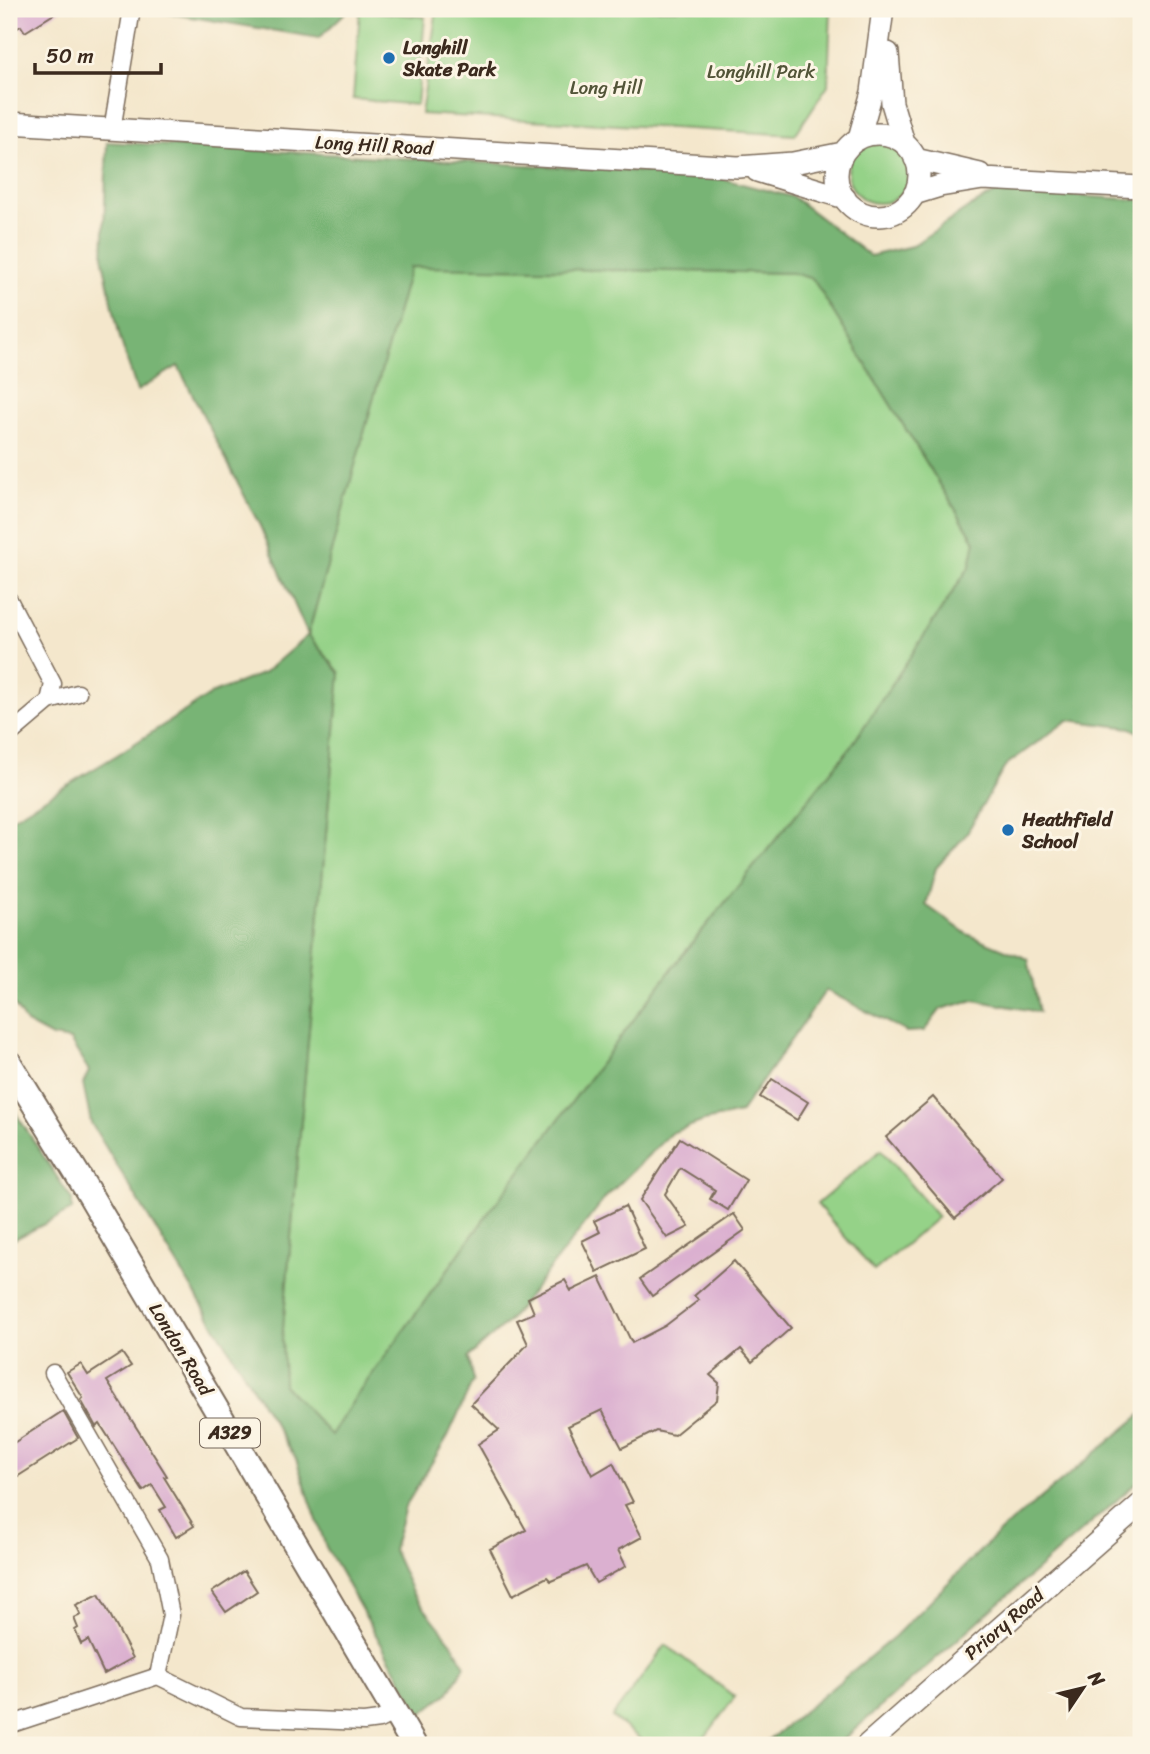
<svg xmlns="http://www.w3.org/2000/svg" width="1150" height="1754" font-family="Sriracha,sans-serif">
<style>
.green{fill:#95d288;stroke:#687e53;stroke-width:2}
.forest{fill:#78b474;stroke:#5a6f49;stroke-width:2;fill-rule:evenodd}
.building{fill:#dbb0d0}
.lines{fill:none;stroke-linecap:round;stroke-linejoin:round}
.street-casing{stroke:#7c6c5b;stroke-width:19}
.secondary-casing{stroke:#7c6c5b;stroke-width:24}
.primary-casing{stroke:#7c6c5b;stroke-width:28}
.street{stroke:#fff;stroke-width:16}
.secondary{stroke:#fff;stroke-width:21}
.primary{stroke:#fff;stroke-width:24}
.poi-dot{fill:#1f6fb2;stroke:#fcf5e5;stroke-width:2.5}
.labels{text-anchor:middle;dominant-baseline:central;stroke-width:6;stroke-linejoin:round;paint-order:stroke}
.shield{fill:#fcf5e5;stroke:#75675a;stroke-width:2}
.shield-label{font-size:18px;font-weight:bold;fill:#3b2a1e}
.poi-label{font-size:19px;font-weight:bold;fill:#3b2a1e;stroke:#fcf5e5;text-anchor:start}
.park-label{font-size:19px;fill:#525438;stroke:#fcf5e5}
.street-label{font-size:19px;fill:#3b2a1e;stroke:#fcf5e5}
</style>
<rect width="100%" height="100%" fill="#fcf5e5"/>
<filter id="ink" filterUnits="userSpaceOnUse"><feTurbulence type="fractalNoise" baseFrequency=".0143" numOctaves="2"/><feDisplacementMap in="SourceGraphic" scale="14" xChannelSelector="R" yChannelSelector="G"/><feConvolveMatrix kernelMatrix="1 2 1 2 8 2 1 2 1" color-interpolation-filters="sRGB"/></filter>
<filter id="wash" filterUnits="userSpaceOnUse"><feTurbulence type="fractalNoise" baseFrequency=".00686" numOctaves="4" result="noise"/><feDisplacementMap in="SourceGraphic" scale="28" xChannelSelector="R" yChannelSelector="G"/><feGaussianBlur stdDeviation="1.57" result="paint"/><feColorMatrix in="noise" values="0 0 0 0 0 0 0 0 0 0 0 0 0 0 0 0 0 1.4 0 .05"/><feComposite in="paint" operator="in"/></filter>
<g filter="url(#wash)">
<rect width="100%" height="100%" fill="#f4e7cc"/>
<path class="green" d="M437 9H831L828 85 795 135 421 114Z
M360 10 425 17 417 105 353 99Z
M848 172a31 31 0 1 1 62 0a31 31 0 1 1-62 0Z
M410 266 793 273 813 279 975 541 970 566 850 748 680 958 490 1211 355 1398 331 1436 284 1385 282 1340 340 673 308 635Z
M881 1150 938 1217 874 1271 817 1204Z
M666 1645 735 1697 699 1745H648L612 1717Z"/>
<path class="forest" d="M142 9H349L319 38Z
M107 142 707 175 793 197 870 256 912 246 971 206 999 191 1141 200V734L1131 728 1068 720 1006 765 965 836 936 868 926 905 967 934 1028 959 1039 1012 974 1000 941 1009 924 1031 906 1032 826 990 740 1113 704 1121 671 1133 606 1197 509 1321 468 1357 473 1381 448 1436 405 1507 393 1550 413 1594 452 1643 465 1666 448 1693 421 1714 326 1547 296 1459 91 1123 83 1084 89 1071 70 1040 52 1037 26 1023 9 997V820L117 755 213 693 264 673 308 635 260 526 178 366 137 391 120 338 103 261ZM410 267 793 273 813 279 975 541 970 566 850 748 680 958 490 1211 355 1398 331 1435 284 1385 282 1340 340 673 308 635Z
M9 1103 72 1200V1210L9 1242Z
M1141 1415V1479L837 1745H763L895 1636 994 1537Z"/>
<g id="blocks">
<path class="building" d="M9 9H62L25 32 21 26 14 30 9 22Z
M772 1079 808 1102 797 1120 760 1097Z
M933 1097 1002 1178 955 1218 886 1137Z
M680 1138 746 1180 728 1210 710 1199 715 1190 680 1168 665 1194 689 1227 667 1238 640 1200Z
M625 1206 645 1249 597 1272 582 1241 600 1232 594 1221Z
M734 1214 745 1230 652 1296 640 1279Z
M734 1261 791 1328 752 1362 741 1349 710 1375 719 1383 717 1400 674 1435 656 1431 622 1448 602 1410 568 1426 592 1475 613 1463 633 1502 625 1505 642 1537 618 1550 626 1566 596 1583 586 1566 551 1581 547 1577 513 1595 490 1549 526 1530 478 1444 499 1430 471 1404 528 1344 517 1320 534 1313 528 1298 565 1280 571 1291 600 1277 632 1343 665 1326 699 1300 694 1296Z
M122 1353 131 1366 107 1381 167 1476 164 1477 194 1526 176 1537 160 1510 166 1507 152 1485 143 1491 100 1424 96 1427 81 1400 83 1398 67 1372 81 1364 88 1375Z
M63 1411 78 1438 9 1482V1446Z
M244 1571 257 1591 226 1612 212 1592Z
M99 1594 133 1658 104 1674 88 1640 81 1644 75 1630 78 1628 74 1618 81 1615 76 1605Z"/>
</g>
</g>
<g filter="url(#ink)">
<use href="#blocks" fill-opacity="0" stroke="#7c6c5b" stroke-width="2"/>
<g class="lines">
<g class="street-casing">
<path id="street" d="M112 130 132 9
M9 600 53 684 49 701 9 735
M49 701 78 693
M53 1373 160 1559 171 1615 158 1676
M9 1725 158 1676 241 1717 364 1722 379 1720 395 1712"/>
</g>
<g class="secondary-casing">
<path id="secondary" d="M888 53 892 103 904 143
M9 123 738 167 793 163 843 153
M837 175a41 41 0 1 1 82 0a41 41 0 1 1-82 0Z
M859 138 872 92 883 9
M915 159 980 174
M757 171 845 198
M914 194 940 186 983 179 1141 187
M867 1745 1141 1504"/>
</g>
<g class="primary-casing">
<path id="primary" d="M9 1063 87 1190 414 1745"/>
</g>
<use href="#street" class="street"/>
<use href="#secondary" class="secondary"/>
<use href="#primary" class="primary"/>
</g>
</g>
<g class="poi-dot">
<circle cx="389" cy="58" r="7"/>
<circle cx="1008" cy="830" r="7"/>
</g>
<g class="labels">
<rect class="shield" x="200" y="1418.5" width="60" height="29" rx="5"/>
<g class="shield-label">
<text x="230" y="1433">A329</text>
</g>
<g class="poi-label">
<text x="403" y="47">Longhill<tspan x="403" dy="22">Skate Park</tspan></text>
<text x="1022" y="819">Heathfield<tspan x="1022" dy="22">School</tspan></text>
</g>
<g class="park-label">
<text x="761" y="71">Longhill Park</text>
<text x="606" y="87">Long Hill</text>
</g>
<g class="street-label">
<text transform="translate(374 145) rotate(3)">Long Hill Road</text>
<text transform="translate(181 1349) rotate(59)">London Road</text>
<text transform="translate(1004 1624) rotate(-41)">Priory Road</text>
</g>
</g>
<rect width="1150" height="1754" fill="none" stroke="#fcf5e5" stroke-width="35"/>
<g transform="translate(1083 1688) rotate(55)" stroke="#fcf5e5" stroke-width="5" paint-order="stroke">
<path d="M0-5L12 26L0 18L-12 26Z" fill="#3b2a1e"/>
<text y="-10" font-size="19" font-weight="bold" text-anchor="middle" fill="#3b2a1e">N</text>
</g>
<path d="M35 63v10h126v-10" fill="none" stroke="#3b2a1e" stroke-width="3.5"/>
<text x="46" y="63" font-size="21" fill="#3b2a1e" stroke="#fcf5e5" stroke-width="5" paint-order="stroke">50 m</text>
</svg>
